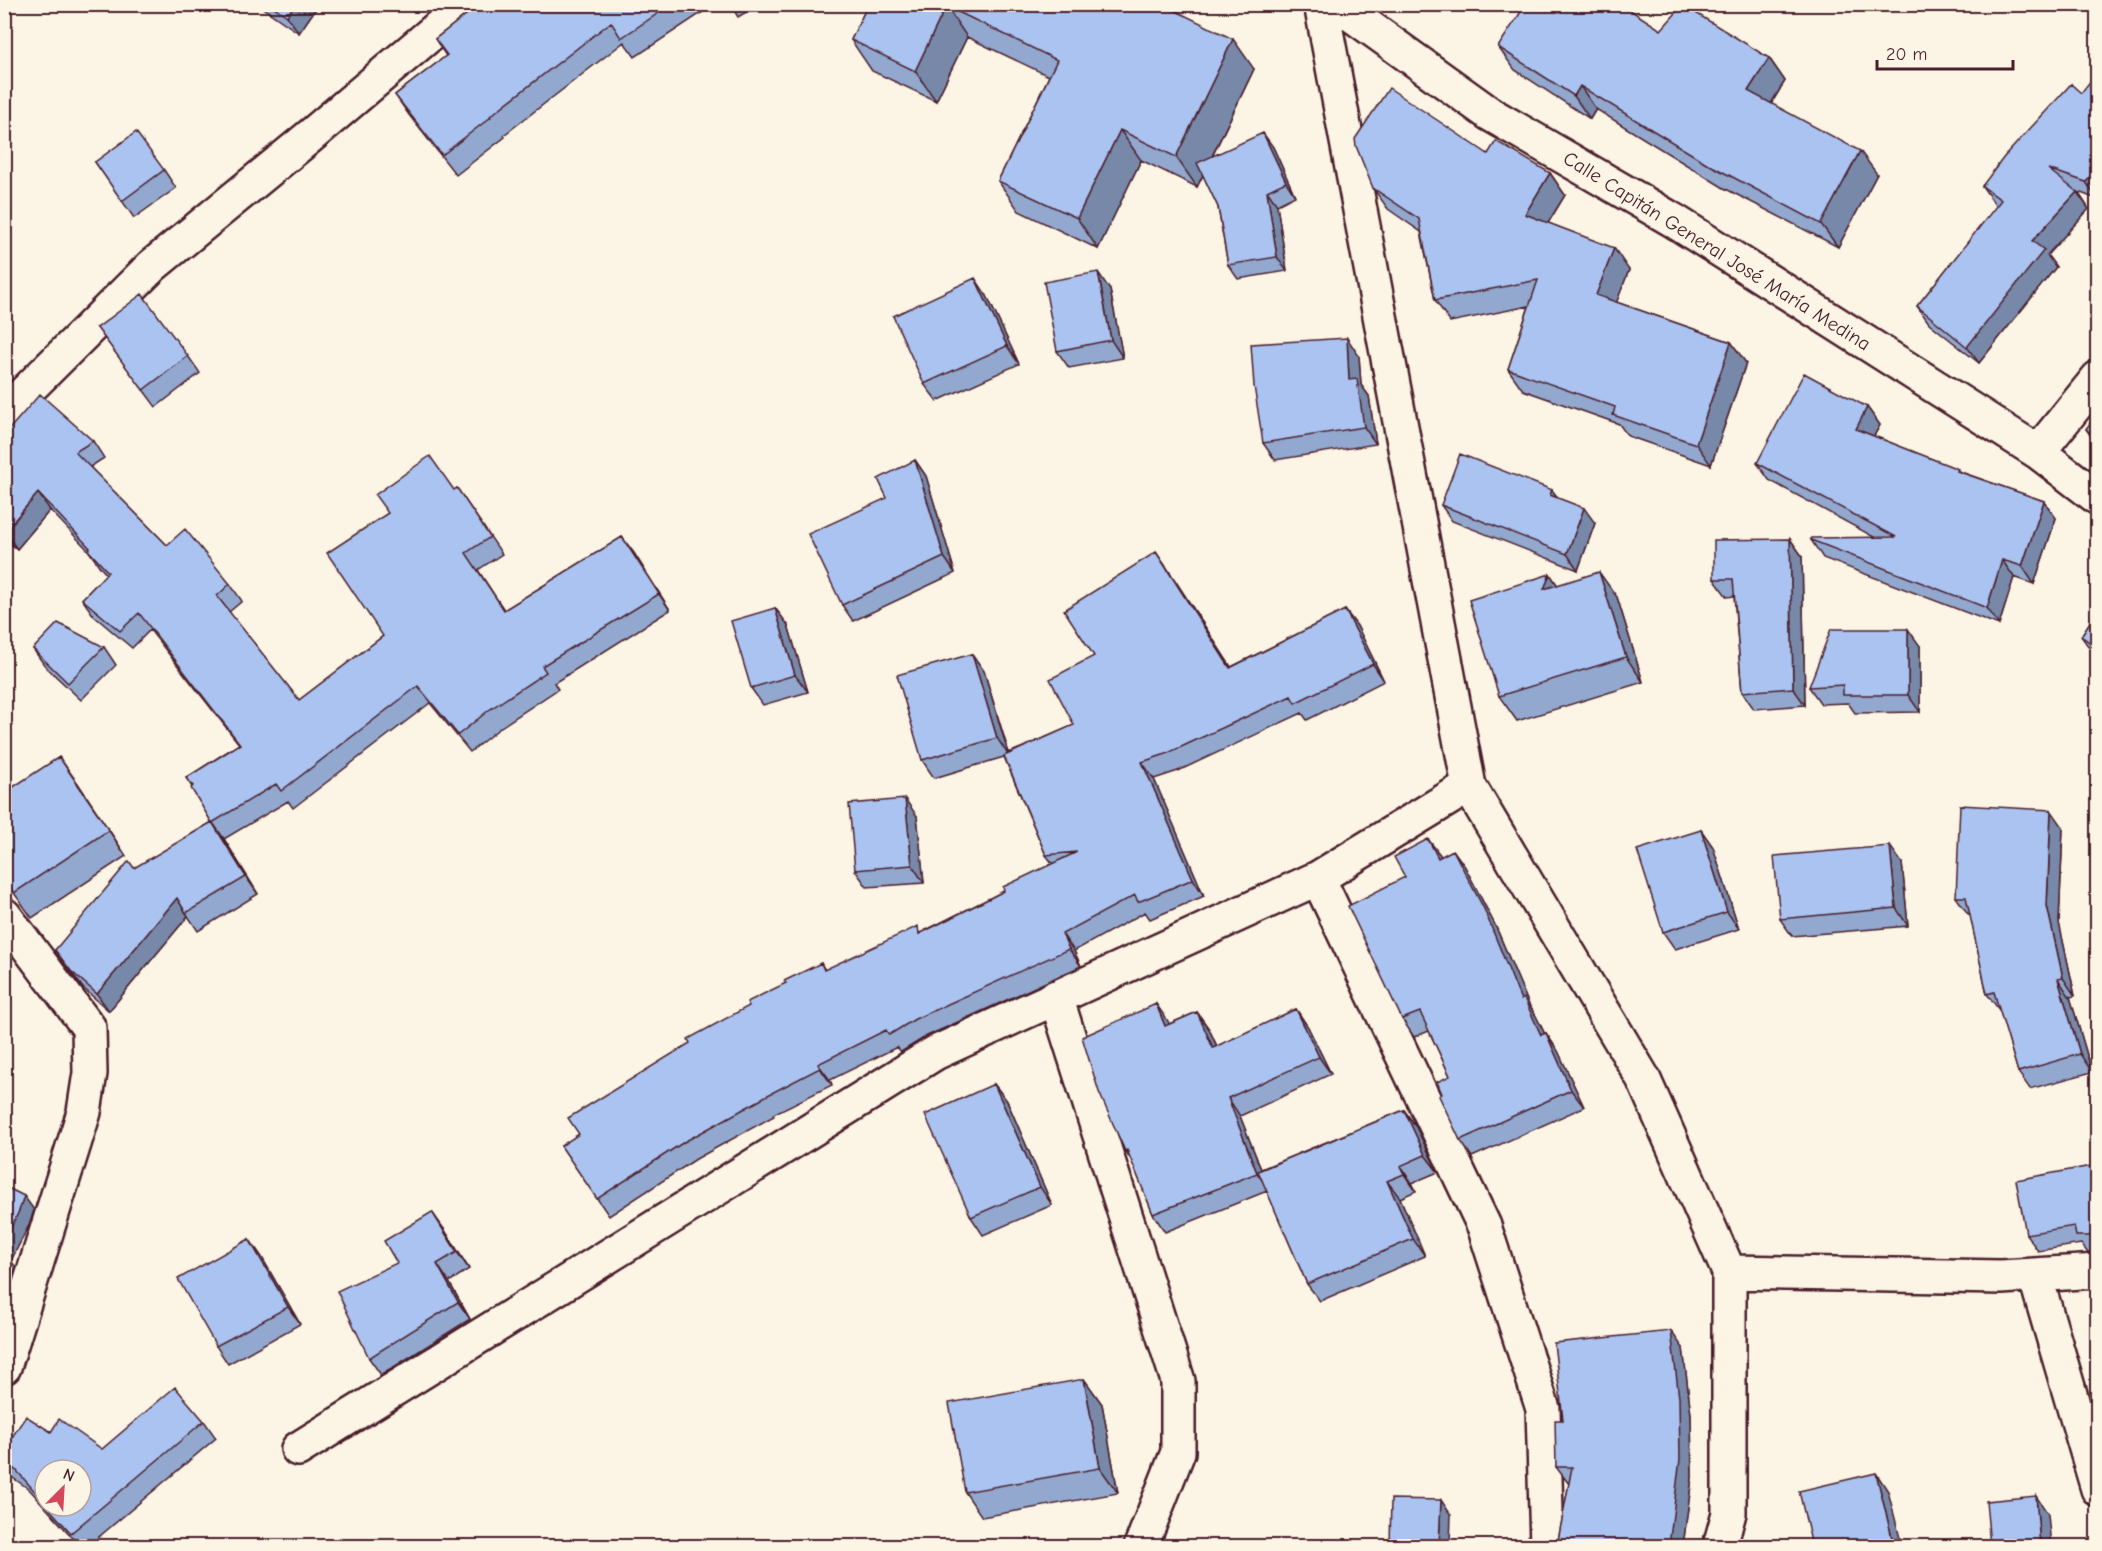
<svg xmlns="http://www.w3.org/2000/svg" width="2102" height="1551" font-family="'Comic Neue',sans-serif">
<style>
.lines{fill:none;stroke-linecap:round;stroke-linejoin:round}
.minor-casing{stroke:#4a1f2b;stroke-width:38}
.minor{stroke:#fcf5e5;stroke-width:33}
.wall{fill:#92a8cf;stroke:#4a1f2b;stroke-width:1.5;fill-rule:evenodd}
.shaded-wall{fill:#7788a9;stroke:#4a1f2b;stroke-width:1.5}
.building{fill:#aac3f1;stroke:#4a1f2b;stroke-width:1.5}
.labels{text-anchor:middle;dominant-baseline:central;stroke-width:5;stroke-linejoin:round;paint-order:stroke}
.street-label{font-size:20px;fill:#4a1f2b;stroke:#fcf5e5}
</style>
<rect width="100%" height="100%" fill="#fcf5e5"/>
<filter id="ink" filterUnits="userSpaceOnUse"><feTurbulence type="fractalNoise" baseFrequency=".0167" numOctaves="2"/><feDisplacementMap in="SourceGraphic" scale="12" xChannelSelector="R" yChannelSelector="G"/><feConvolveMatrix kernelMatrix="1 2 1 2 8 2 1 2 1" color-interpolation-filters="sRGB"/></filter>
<g filter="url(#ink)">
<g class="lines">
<g class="minor-casing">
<path id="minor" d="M1321 4 1469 786 1643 1078 1729 1272V1513L1720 1546
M1337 4 1490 114 1673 220 2038 452 2098 498
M4 413 152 266 308 138 466 4
M2038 452 2098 378
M1318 878 1484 1226 1543 1409 1547 1546
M4 915 89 1028 90 1073 84 1112 4 1367
M1056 997 1178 1381V1452L1141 1546
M1729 1272 2001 1277 2098 1271
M2035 1275 2098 1489
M298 1449 935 1053 1318 878 1469 786"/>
</g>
<use href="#minor" class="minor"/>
</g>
<path class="wall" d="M257 4H319L299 33Z
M480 4H715L635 57 624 42 504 135 505 137 456 175 409 115 395 95 446 56 435 39Z
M730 4H760L738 17Z
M868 4H1162L1254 69 1212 157 1273 147 1295 196 1277 205 1287 271 1238 279 1228 265 1218 207 1203 175 1197 187 1141 160 1098 249 1019 211 998 181 1049 76 967 37 936 101 872 71 851 40Z
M1661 30 1769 58 1785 81 1771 104 1877 174 1838 247 1724 188 1596 109 1590 119 1515 70 1498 47Z
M2071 84 2097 199 2078 192 2089 209 2047 255 2056 267 1979 363 1929 323 1917 306 1997 206 1994 203 1982 186Z
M1488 154 1550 173 1565 195 1548 223 1629 270 1616 302 1731 342 1746 363 1711 465 1628 436 1619 424 1523 390 1508 369 1529 306 1450 322 1435 300 1421 232 1388 209 1373 188Z
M95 162 164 170 176 188 134 218Z
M1110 290 1123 358 1069 368 1057 351Z
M987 296 1019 364 937 401 924 384Z
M97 328 188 356 200 373 156 407Z
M1359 356 1361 385 1369 396 1376 444 1275 460 1263 443Z
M1867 407 1880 425 1874 436 1961 472 2044 501 2056 518 2034 584 2014 577 1999 625 1823 558 1811 540 1876 538 1769 480 1757 463Z
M2097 414V445L2086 429Z
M4 435 93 441 104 458 90 467 167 545 230 584 242 601 229 612 299 700 383 636 454 490 457 488 502 554 478 570 504 610 622 537 670 610 554 683 558 689 501 727 470 752 430 703 293 808 288 801 224 839 212 823 192 787 186 778 239 744 150 630 132 648 94 616 82 599 106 574 100 567 88 550 50 510 17 549 4 539Z
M915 460 926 476 955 573 853 621 842 605 887 498Z
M1552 490 1558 498 1595 523 1578 570 1452 521 1441 505Z
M1790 539 1802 556 1805 705 1754 709 1742 692 1734 596 1727 597 1714 579Z
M1167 568 1231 667 1345 610 1357 626 1384 681 1307 720 1302 713 1178 771 1154 779 1204 896 1150 919 1145 912 1074 951 1081 966 927 1036 901 1052 897 1047 830 1080 832 1085 773 1114 774 1116 696 1159 609 1216 561 1146 579 1134 749 1006 821 963 825 970 922 932 1004 891 1053 864 1046 855 1004 757 934 778 922 760 972 654 984 671 1009 753 1074 725 1094 656Z
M1550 574 1557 585 1617 597 1643 682 1517 721 1499 696Z
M775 608 788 625 808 692 763 705 751 688Z
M2097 611V656L2093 653 2081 636Z
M1920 646V712L1855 713 1848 703 1821 704 1809 687Z
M104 647 116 665 81 700 45 666 33 649Z
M77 782 126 856 32 918 4 879Z
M917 816 924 883 867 887 855 870Z
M212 822 224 839 258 894 198 931 188 916 109 1011 83 988 55 950 135 868Z
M2063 827 2059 923 2075 996 2070 997 2092 1072 2030 1089 2018 1072 2000 1011 1987 994 1970 914H1968L1956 897Z
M1701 830 1713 847 1739 929 1675 949 1663 932Z
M1453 850 1465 867 1496 927 1529 1005 1536 1016 1545 1034 1546 1033 1558 1051 1584 1107 1472 1157 1460 1140 1442 1094 1450 1076 1429 1031 1414 1037 1402 1019 1405 877Z
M1902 863 1908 926 1792 936 1780 919Z
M1156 1004 1169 1024 1197 1012 1209 1029 1217 1046 1296 1009 1308 1027 1331 1074 1240 1116 1261 1169 1404 1110 1416 1127 1438 1172 1412 1183 1416 1191 1400 1198 1425 1256 1320 1301 1307 1284 1267 1191 1165 1232 1153 1214 1132 1161 1125 1151Z
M994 1084 1007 1101 1052 1205 983 1235 971 1217Z
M2097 1165V1253H2088L2081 1244 2038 1251 2026 1234Z
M444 1229 469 1269 449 1282 470 1319 381 1375 369 1358 397 1263Z
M249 1239 261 1256 300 1324 228 1364 216 1346Z
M1683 1348 1691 1415 1692 1477 1683 1546H1557L1569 1484 1556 1467 1563 1420Z
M1084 1379 1102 1404 1118 1493 982 1517 965 1492Z
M204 1421 216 1438 88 1546H80L29 1489 10 1476 4 1468V1449L51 1432 102 1449ZM45 1470 81 1506H45Z"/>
<path class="shaded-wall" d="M295 4H319L299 33 287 16Z
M946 6 967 37 936 101 915 71Z
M1233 39 1254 69 1197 187 1176 157Z
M1769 58 1785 81 1764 115 1748 91Z
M1580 86 1596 109 1590 119 1574 96Z
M1120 130 1141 160 1098 249 1077 218Z
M1263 133 1273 147 1295 196 1286 182Z
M1860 151 1877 174 1838 247 1821 224Z
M2097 169V199L2086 182Z
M1550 173 1565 195 1540 236 1525 214Z
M1267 191 1277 205 1287 271 1277 257Z
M2077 192 2089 209 2047 255 2056 267 1979 363 1967 347 2032 241Z
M1614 248 1629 270 1611 317 1596 295Z
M1098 272 1110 290 1123 358 1111 340Z
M975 278 987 296 1019 364 1007 346Z
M1347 338 1359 356 1361 385 1369 396 1376 444 1364 427 1349 380Z
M1731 342 1746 363 1711 465 1696 444Z
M1867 407 1880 425 1868 446 1856 429Z
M915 460 926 476 955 573 944 557Z
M1552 490 1563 505 1550 495Z
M38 493 50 510 17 549 5 532Z
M2044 501 2056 518 2034 584 2022 566Z
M1584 508 1595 523 1578 570 1567 554Z
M622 537 634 553 670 610 659 594Z
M1790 539 1802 556 1805 705 1793 688Z
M1156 552 1167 568 1242 684 1230 668Z
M2002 560 2014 577 1999 625 1987 608Z
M1599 572 1617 597 1643 682 1626 657Z
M1550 574 1567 599 1544 589Z
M775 608 788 625 808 692 795 675Z
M1345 610 1357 626 1384 681 1373 664Z
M1908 629 1920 646V712L1908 695Z
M972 654 984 671 1009 756 997 738Z
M59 757 77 782 126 856 109 830Z
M1142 762 1154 779 1204 896 1193 879Z
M905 799 917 816 924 883 912 865Z
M2051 810 2063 827 2059 923 2075 996 2063 978 2047 906Z
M212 822 224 839 258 894 246 877Z
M1701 830 1713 847 1739 929 1727 912Z
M1428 839 1441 856 1450 876 1438 858Z
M1890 846 1902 863 1908 926 1896 908Z
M1453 850 1465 867 1496 927 1529 1005 1536 1016 1554 1053 1541 1035 1521 1000Z
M177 898 188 916 109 1011 97 994Z
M1062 934 1074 951 1081 966 1069 949Z
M2058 979 2070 997 2092 1072 2080 1054Z
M1156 1004 1168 1021 1177 1043 1165 1026Z
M1296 1009 1308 1027 1331 1074 1319 1057Z
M1197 1012 1209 1029 1225 1065 1213 1048Z
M1546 1033 1558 1051 1584 1107 1571 1090Z
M818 1064 830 1080 832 1085 820 1068Z
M994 1084 1007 1101 1052 1205 1040 1187Z
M1228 1098 1240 1116 1269 1190 1257 1173Z
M1404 1110 1416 1127 1438 1172 1425 1155Z
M1400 1166 1412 1183 1416 1191 1404 1174Z
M1387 1181 1400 1198 1425 1256 1413 1239Z
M24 1196 34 1210 29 1225 11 1261 16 1267 4 1303V1242Z
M432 1212 444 1229 469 1269 457 1252Z
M249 1239 261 1256 300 1324 288 1307Z
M437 1264 449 1282 470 1319 458 1302Z
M1671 1331 1683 1348 1691 1415 1692 1477 1683 1546H1669Z
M1084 1379 1102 1404 1118 1493 1100 1468Z
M1876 1473 1888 1491 1902 1546H1894Z
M2036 1496 2048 1514 2051 1546H2040Z
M1441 1500 1451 1515 1450 1546H1439Z"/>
<path class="building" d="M270 4H295L287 16Z
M480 4H672L621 38 611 22 490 116 491 117 442 155 395 95 447 55 435 39Z
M868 4H1162L1233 39 1176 157 1120 130 1077 218 998 181 1057 60 946 6 915 71 851 40Z
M1526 4H1621L1661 30 1683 5 1769 58 1748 91 1860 151 1821 224 1708 164 1580 86 1574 96 1498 47Z
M2097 73V169L2086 182 2048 169 2077 192 2032 241 2044 250 1967 347 1917 306 2001 200 1982 186 2004 157 2071 84 2081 93Z
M1389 88 1488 154 1496 141 1550 173 1525 214 1614 248 1596 295 1731 342 1696 444 1613 415 1615 407 1508 369 1538 280 1435 300 1419 219 1373 188 1356 146 1355 139Z
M136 132 164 170 122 201 95 162Z
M1263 133 1286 182 1267 191 1277 257 1228 265 1218 207 1197 163Z
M1098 272 1111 340 1057 351 1044 282Z
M975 278 1007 346 924 384 893 316Z
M142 294 188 356 143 390 97 328Z
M1347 338 1349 380 1357 379 1364 427 1263 443 1254 386 1251 344Z
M1804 373 1867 407 1856 429 1958 469 1957 471 2044 501 2022 566 2002 560 1987 608 1811 540V538L1896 537 1757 463Z
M40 394 93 441 75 452 167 545 185 529 230 584 217 596 299 700 383 636 327 553 388 513 375 495 430 456 454 490 457 488 490 537 466 553 504 610 622 537 659 594 542 666 546 672 489 710 458 735 418 686 281 791 276 784 212 823 191 788 193 786 186 778 240 744 139 613 120 631 82 599 108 572 88 550 90 548 38 493 4 532V435Z
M2097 414V438L2086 429Z
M1460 454 1552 490 1550 495 1584 508 1567 554 1441 505Z
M915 460 944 557 842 605 808 534 887 498 878 479Z
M1790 539 1793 688 1742 692 1733 579H1714V540Z
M1156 552 1230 668 1345 610 1373 664 1295 703 1291 696 1166 754 1142 762 1193 879 1138 902 1135 895 1062 934 1069 949 915 1019 889 1035 886 1030 818 1064 820 1068 762 1098V1099L684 1142 597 1199 561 1146 579 1134 568 1118 690 1043 688 1039 749 1006 747 1002 786 983 784 981 821 963 824 970 918 926 919 934 1004 891 1003 887 1077 852 1046 855 1004 756 1074 725 1050 679 1094 656 1064 610Z
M1599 572 1626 657 1499 696 1469 600 1550 574 1544 589Z
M775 608 795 675 751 688 731 621Z
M2097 611V647L2081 636Z
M58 623 104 647 68 683 33 649Z
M1831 629H1908V695H1843V685L1809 687Z
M972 654 997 738 922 760 897 675Z
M59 757 109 830 14 893 4 879V793Z
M905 799 912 865 855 870 849 804Z
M1960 805 2051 810 2047 906 2063 978 2058 979 2080 1054 2018 1072 1994 992 1987 994 1966 897H1956Z
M212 822 246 877 186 913 177 898 97 994 71 971 55 950 129 861 134 868Z
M1701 830 1727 912 1663 932 1637 850Z
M1428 839 1438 858 1453 850 1484 909 1521 1000 1524 998 1541 1035 1546 1033 1571 1090 1460 1140 1439 1096 1442 1094 1437 1082 1450 1076 1420 1012 1402 1019 1348 906 1405 877 1394 857Z
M1890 846 1896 908 1780 919 1774 856Z
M1156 1004 1165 1026 1197 1012 1213 1048 1296 1009 1319 1057 1228 1098 1257 1173 1153 1214 1127 1150 1125 1151 1099 1092 1082 1037Z
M994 1084 1040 1187 971 1217 925 1115Z
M1404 1110 1425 1155 1400 1166 1404 1174 1387 1181 1413 1239 1307 1284 1258 1171Z
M2097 1165V1234L2088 1236H2076L2074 1226 2026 1234 2016 1180Z
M4 1186 24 1196 19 1211 4 1242Z
M432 1212 457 1252 437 1264 458 1302 369 1358 337 1291 397 1263 384 1241Z
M249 1239 288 1307 216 1346 178 1279Z
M1671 1331 1679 1398 1680 1459 1669 1546H1557L1572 1467H1556L1555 1420H1563L1554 1343Z
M1084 1379 1100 1468 965 1492 949 1403Z
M175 1387 204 1421 71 1533 47 1506H81V1470H45V1503L17 1471 4 1463V1449L26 1416 51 1432 59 1419 102 1449Z
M1876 1473 1894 1546H1812L1799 1491Z
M2036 1496 2040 1546H1990L1986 1501Z
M1391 1499 1441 1500 1439 1546H1390Z"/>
</g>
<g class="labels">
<g class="street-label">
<text transform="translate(1717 251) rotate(32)">Calle Capitán General José María Medina</text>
</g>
</g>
<rect width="2102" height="1551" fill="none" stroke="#fcf5e5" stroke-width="24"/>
<rect x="12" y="12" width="2078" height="1527" fill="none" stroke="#4a1f2b" stroke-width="2" filter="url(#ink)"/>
<g transform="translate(63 1488) rotate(24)"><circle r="28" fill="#fcf5e5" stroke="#b59f9b" stroke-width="1.5"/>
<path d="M0-4.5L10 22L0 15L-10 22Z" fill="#d1495b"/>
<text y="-9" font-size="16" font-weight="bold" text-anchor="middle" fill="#4a1f2b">N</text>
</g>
<path d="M1877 60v9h136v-9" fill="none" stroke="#4a1f2b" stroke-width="3"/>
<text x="1886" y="60" font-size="18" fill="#4a1f2b" stroke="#fcf5e5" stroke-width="4.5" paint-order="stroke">20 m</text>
</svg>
